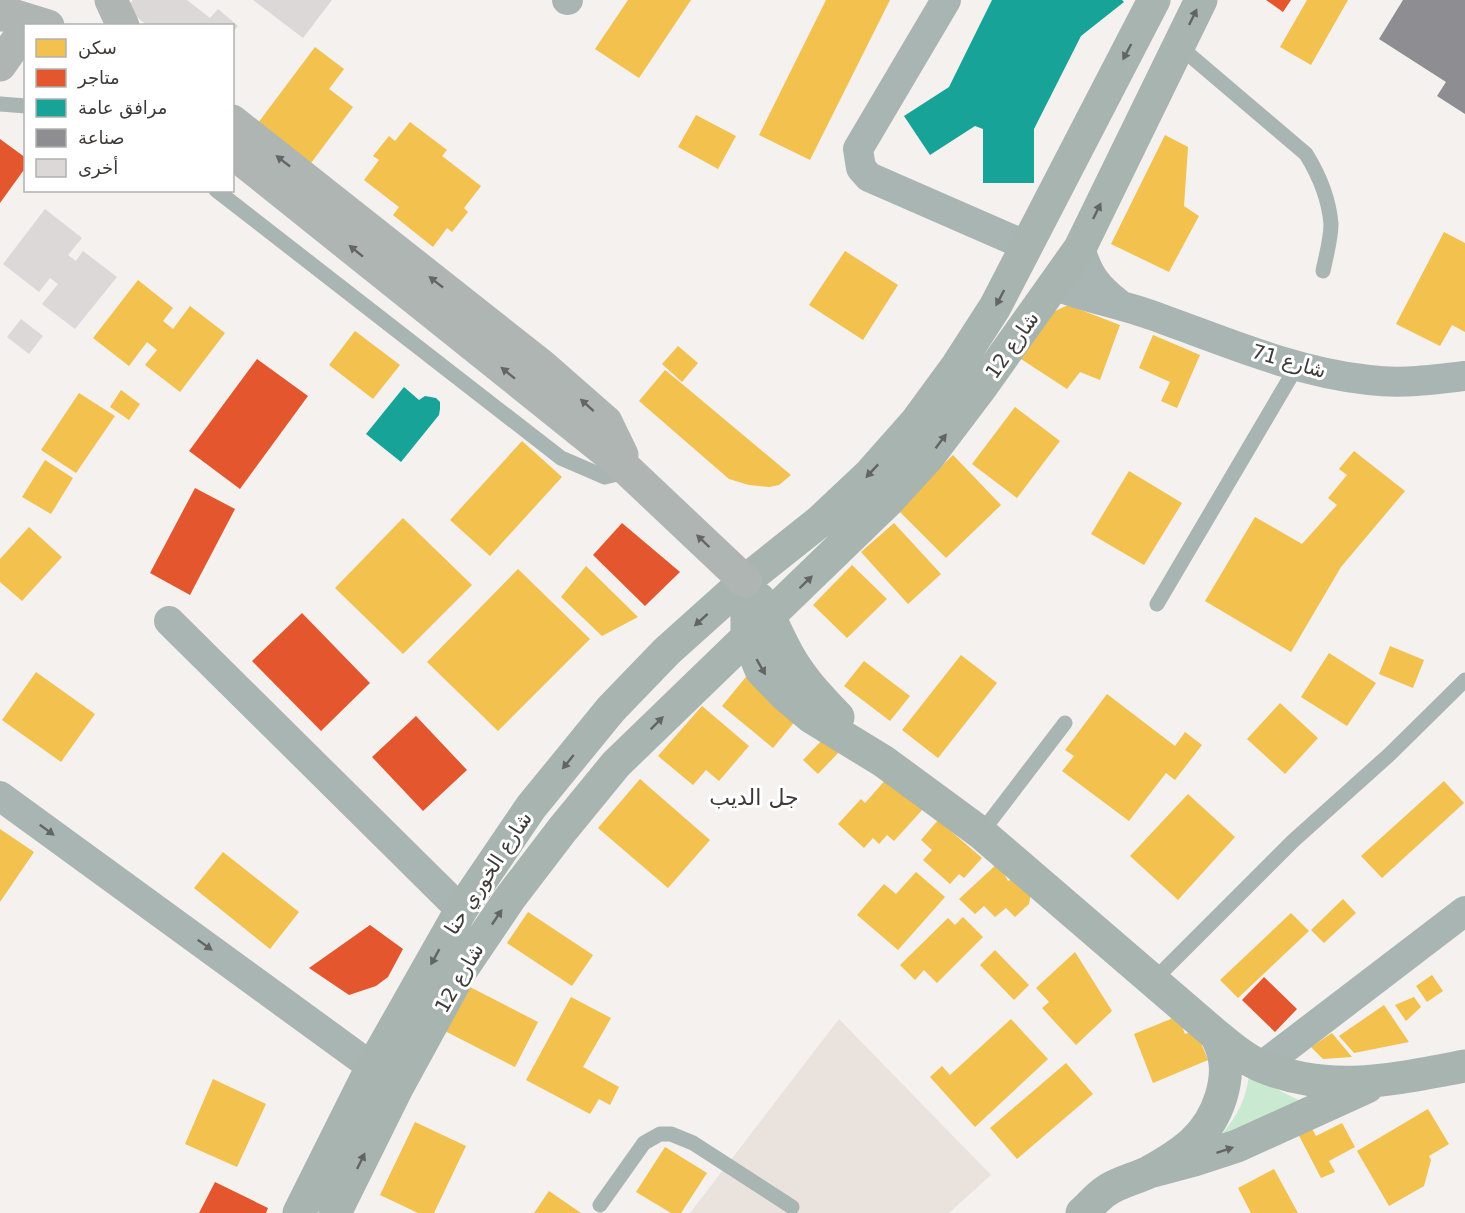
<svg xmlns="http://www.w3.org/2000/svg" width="1465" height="1213" font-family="'DejaVu Sans',Vazirmatn,sans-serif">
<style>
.built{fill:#eae2dc}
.green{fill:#c9e9d0}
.homes{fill:#f2c14e}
.shops{fill:#e4572e}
.public{fill:#17a398}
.industry{fill:#8d8d92}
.building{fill:#dbd8d7}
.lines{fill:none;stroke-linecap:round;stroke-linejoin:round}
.lane{stroke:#a8b5b2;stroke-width:15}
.street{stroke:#a8b5b2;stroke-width:30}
.secondary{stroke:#a8b4b0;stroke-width:33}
.highway{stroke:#afb5b3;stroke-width:33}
.oneway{fill:#626563}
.oneway2{fill:#656664}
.oneway3{fill:#626663}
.labels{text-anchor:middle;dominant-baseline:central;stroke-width:6;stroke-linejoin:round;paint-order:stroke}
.street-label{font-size:20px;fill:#3d3b39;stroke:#fff}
.quarter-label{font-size:22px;fill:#3d3b39;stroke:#fff}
</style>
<rect width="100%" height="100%" fill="#f4f1ef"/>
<path class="built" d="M839 1019 991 1175 949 1213H690Z"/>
<path class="green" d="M1249 1075 1312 1107 1222 1134C1238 1115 1246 1099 1249 1075Z"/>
<path class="homes" d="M628 0H691L639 78 595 49Z
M826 0H890L810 160 759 135Z
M1307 0H1348L1311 65 1280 47Z
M315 47 344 69 329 89 353 107 311 163 258 123Z
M696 115 736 136 718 169 678 147Z
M410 122 447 150 442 156 481 186 464 208 468 212 452 232 447 228 433 247 393 215 399 207 364 180 379 160 373 156 389 136 395 141Z
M1165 135 1188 147 1184 206 1199 216 1169 272 1111 244Z
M1444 232 1465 243V332L1452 325 1440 346 1396 324Z
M845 251 898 285 863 340 809 305Z
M138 280 173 308 163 321 173 329 190 306 225 333 180 392 145 365 157 350 147 342 129 366 93 338Z
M1068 305 1120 325 1100 380 1080 372 1067 389 1021 359 1047 315Z
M355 331 400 365 373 399 329 365Z
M1153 335 1200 355 1177 408 1161 401 1170 382 1139 368Z
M678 346 698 363 682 382 662 364Z
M665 370 681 383 791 475 779 485 769 487 749 485 729 479 639 401Z
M121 390 140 404 129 420 110 407Z
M79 393 115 416 76 473 41 450Z
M1015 407 1060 441 1017 498 972 464Z
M522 441 562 477 490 556 450 520Z
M1354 451 1405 491 1341 567 1291 652 1205 601 1255 517 1302 544 1337 505 1328 498 1347 475 1339 469Z
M953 455 1001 505 946 558 897 509Z
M45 460 73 478 51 514 22 497Z
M1129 471 1182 503 1144 565 1091 534Z
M403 518 472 585 403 654 335 588Z
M894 523 941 574 908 604 861 552Z
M29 527 62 557 22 601 0 582V559Z
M852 565 887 599 847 638 813 605Z
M586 566 638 617 602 636 561 597Z
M518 569 590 639 498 731 427 662Z
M1390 646 1424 660 1413 688 1379 674Z
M1329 653 1376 683 1347 726 1301 697Z
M961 655 997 683 938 758 902 730Z
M864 661 910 696 890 721 844 686Z
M36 672 95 714 61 762 2 720Z
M750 672 801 714 773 748 722 706Z
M1107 694 1175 746 1185 732 1202 745 1175 780 1166 773 1129 821 1062 771 1074 756 1065 750Z
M1280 703 1318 738 1285 774 1247 739Z
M702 706 749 746 719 781 706 770 693 785 658 756Z
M825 737 840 751 818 774 803 760Z
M888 777 923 809 894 841 887 835 879 844 873 838 864 848 838 824 861 799 865 803Z
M640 779 710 840 668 888 598 828Z
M1444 781 1464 803 1382 878 1361 856Z
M1188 794 1235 837 1178 900 1130 856Z
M938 820 982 858 964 878 959 874 950 884 923 860 932 850 921 840Z
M0 829 34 852 0 902Z
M223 852 299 912 270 949 194 888Z
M998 863 1008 881 1012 879 1031 893 1029 904 1015 917 1006 908 995 917 984 906 975 914 959 899Z
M916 872 945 897 898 950 857 915 884 884 896 894Z
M1343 899 1356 913 1324 943 1311 930Z
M528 912 593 955 572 986 507 943Z
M1291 913 1309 931 1238 998 1220 980Z
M963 917 983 937 937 983 924 970 915 980 900 965 948 918 955 925Z
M995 950 1029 985 1014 1000 980 965Z
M1075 952 1112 1011 1076 1045 1042 1008 1049 1002 1036 988Z
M1432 975 1443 991 1427 1002 1416 986Z
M468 986 538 1022 515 1067 445 1031Z
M571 997 611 1018 583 1067 619 1087 610 1105 599 1099 590 1114 526 1080Z
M1414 997 1421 1007 1406 1021 1395 1005Z
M1384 1005 1409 1042 1354 1053 1339 1036Z
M1178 1016 1185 1034 1196 1030 1208 1060 1153 1083 1134 1034Z
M1011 1019 1048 1059 975 1127 930 1077 942 1066 950 1075Z
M1332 1033 1352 1057 1323 1059 1311 1047Z
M1066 1063 1093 1094 1017 1159 990 1128Z
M213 1079 266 1104 237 1167 185 1144Z
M1428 1109 1449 1144 1429 1156 1431 1160 1424 1186 1389 1206 1357 1151Z
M1308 1121 1316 1136 1342 1123 1355 1147 1329 1161 1335 1172 1321 1178 1295 1128Z
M415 1122 466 1146 434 1213H418L380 1195Z
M665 1147 707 1173 681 1213H671L636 1192Z
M1274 1169 1298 1213H1251L1238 1188Z
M549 1191 581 1213H534Z"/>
<path class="shops" d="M1266 0H1291L1283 12Z
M0 139 26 158V167L0 203Z
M257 359 308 396 240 489 189 451Z
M195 488 235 509 190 595 150 573Z
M622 523 680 572 645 606 593 555Z
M302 613 370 683 321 731 252 661Z
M416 716 467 770 423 811 372 757Z
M370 925 403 949 388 977 376 986 349 995 309 968Z
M1264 977 1297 1009 1275 1032 1242 1000Z
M215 1182 268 1208 266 1213H199Z"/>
<path class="public" d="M992 0H1122L1124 2 1081 36 1034 129V183H983V129L975 126 930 155 904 116 949 87Z
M404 387 419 400 425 396 436 398 440 402V409L439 415 401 462 366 434Z"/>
<path class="industry" d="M1403 0H1465V114L1437 96 1446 82 1379 39Z"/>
<path class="building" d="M133 0H187L210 18 218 9 238 26 232 33V26H148L126 8Z
M253 0H332L303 38Z
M45 209 82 238 68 255 76 261 83 251 117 277 75 329 42 304 58 284 50 278 39 292 3 264Z
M21 319 43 336 29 354 7 337Z"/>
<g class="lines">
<path class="lane" d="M1179 46 1306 154C1319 175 1329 199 1331 224 1331 239 1326 256 1323 271
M0 104 26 106
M216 190 561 458 605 477 629 471
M1157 604 1297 366
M981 833 1065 723
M1153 981 1293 841 1390 754 1465 680
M600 1205 644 1143 660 1134H671L693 1143 792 1207"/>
<path class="street" d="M567 0H568
M946 0 858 149 861 168 869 177 1027 246
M1080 248C1088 275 1096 286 1119 304
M1054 285C1086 298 1121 304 1154 316 1224 341 1294 372 1369 380 1401 384 1433 380 1465 376
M169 621 461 910
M0 796 372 1067
M1262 1066 1465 911"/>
<path class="secondary" d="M759 599C769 614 775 630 783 645 796 673 817 695 838 717
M747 616V636L761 670 785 695 811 717 883 761 981 833 1216 1035C1230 1046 1244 1059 1261 1066 1330 1095 1395 1079 1465 1066
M1149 1172 1194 1160 1237 1146 1367 1087
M299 1213 372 1067 461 910 531 807 611 709 667 651 745 581 819 522 870 474 916 422 957 366 995 307 1154 0
M335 1213 398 1086 462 969 510 898 562 830 616 764 887 502 929 456 982 386 1080 248 1201 0
M1082 1213C1090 1206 1097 1197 1106 1191 1119 1182 1135 1179 1149 1172 1183 1153 1209 1136 1221 1097 1228 1074 1227 1056 1216 1035"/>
<path class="highway" d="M111 0 123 26
M0 15 9 14 48 26
M0 65 26 28
M232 121 541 365 606 422 622 455
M232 152 619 462 745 581"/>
</g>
<defs><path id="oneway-solid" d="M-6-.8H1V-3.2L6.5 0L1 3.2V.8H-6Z" transform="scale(1.5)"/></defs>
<g class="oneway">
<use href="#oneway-solid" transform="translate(1193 17) rotate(-64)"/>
<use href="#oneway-solid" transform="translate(1127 52) rotate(118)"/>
<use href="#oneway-solid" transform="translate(1097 211) rotate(-64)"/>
<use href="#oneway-solid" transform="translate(1000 298) rotate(118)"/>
<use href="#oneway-solid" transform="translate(941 441) rotate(-53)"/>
<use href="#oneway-solid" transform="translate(872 471) rotate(133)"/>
<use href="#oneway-solid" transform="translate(806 582) rotate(-44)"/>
<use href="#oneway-solid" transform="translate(701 620) rotate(138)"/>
<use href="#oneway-solid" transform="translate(761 667) rotate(60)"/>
<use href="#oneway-solid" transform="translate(657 723) rotate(-45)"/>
<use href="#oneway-solid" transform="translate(568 762) rotate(129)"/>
<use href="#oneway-solid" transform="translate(497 917) rotate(-56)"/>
<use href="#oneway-solid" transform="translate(435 957) rotate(119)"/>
<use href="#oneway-solid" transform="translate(1225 1150) rotate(-18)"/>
<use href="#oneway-solid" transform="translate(361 1161) rotate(-64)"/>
</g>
<g class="oneway2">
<use href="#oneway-solid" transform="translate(283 161) rotate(-142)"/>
<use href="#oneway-solid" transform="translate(356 251) rotate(-141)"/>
<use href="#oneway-solid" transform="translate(436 282) rotate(-142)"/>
<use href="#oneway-solid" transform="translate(508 373) rotate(-141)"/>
<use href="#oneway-solid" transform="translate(587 405) rotate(-138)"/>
<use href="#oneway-solid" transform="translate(703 541) rotate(-136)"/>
</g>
<g class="oneway3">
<use href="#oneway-solid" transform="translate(47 830) rotate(36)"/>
<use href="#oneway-solid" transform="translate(205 945) rotate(36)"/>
</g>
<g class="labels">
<g class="street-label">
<text transform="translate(1012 345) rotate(-55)">شارع 12</text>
<text transform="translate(1289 361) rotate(16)">شارع 71</text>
<text transform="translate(488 873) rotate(-57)">شارع الخوري حنا</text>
<text transform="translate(459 978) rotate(-60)">شارع 12</text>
</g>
<g class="quarter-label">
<text x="754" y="797">جل الديب</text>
</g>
</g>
<rect x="24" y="24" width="210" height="168" fill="#ffffff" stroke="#b1b1b0" stroke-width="1.5"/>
<rect x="36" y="39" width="30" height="18" fill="#f2c14e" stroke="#b1b1b0" stroke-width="1.5"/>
<text x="78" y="54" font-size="18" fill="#3d3b39">سكن</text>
<rect x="36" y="69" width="30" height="18" fill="#e4572e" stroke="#b1b1b0" stroke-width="1.5"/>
<text x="78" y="84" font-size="18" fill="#3d3b39">متاجر</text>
<rect x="36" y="99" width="30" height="18" fill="#17a398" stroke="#b1b1b0" stroke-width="1.5"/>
<text x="78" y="114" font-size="18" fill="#3d3b39">مرافق عامة</text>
<rect x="36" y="129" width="30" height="18" fill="#8d8d92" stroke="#b1b1b0" stroke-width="1.5"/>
<text x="78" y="144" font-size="18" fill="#3d3b39">صناعة</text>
<rect x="36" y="159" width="30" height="18" fill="#dbd8d7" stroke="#b1b1b0" stroke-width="1.5"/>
<text x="78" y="174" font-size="18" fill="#3d3b39">أخرى</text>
</svg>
